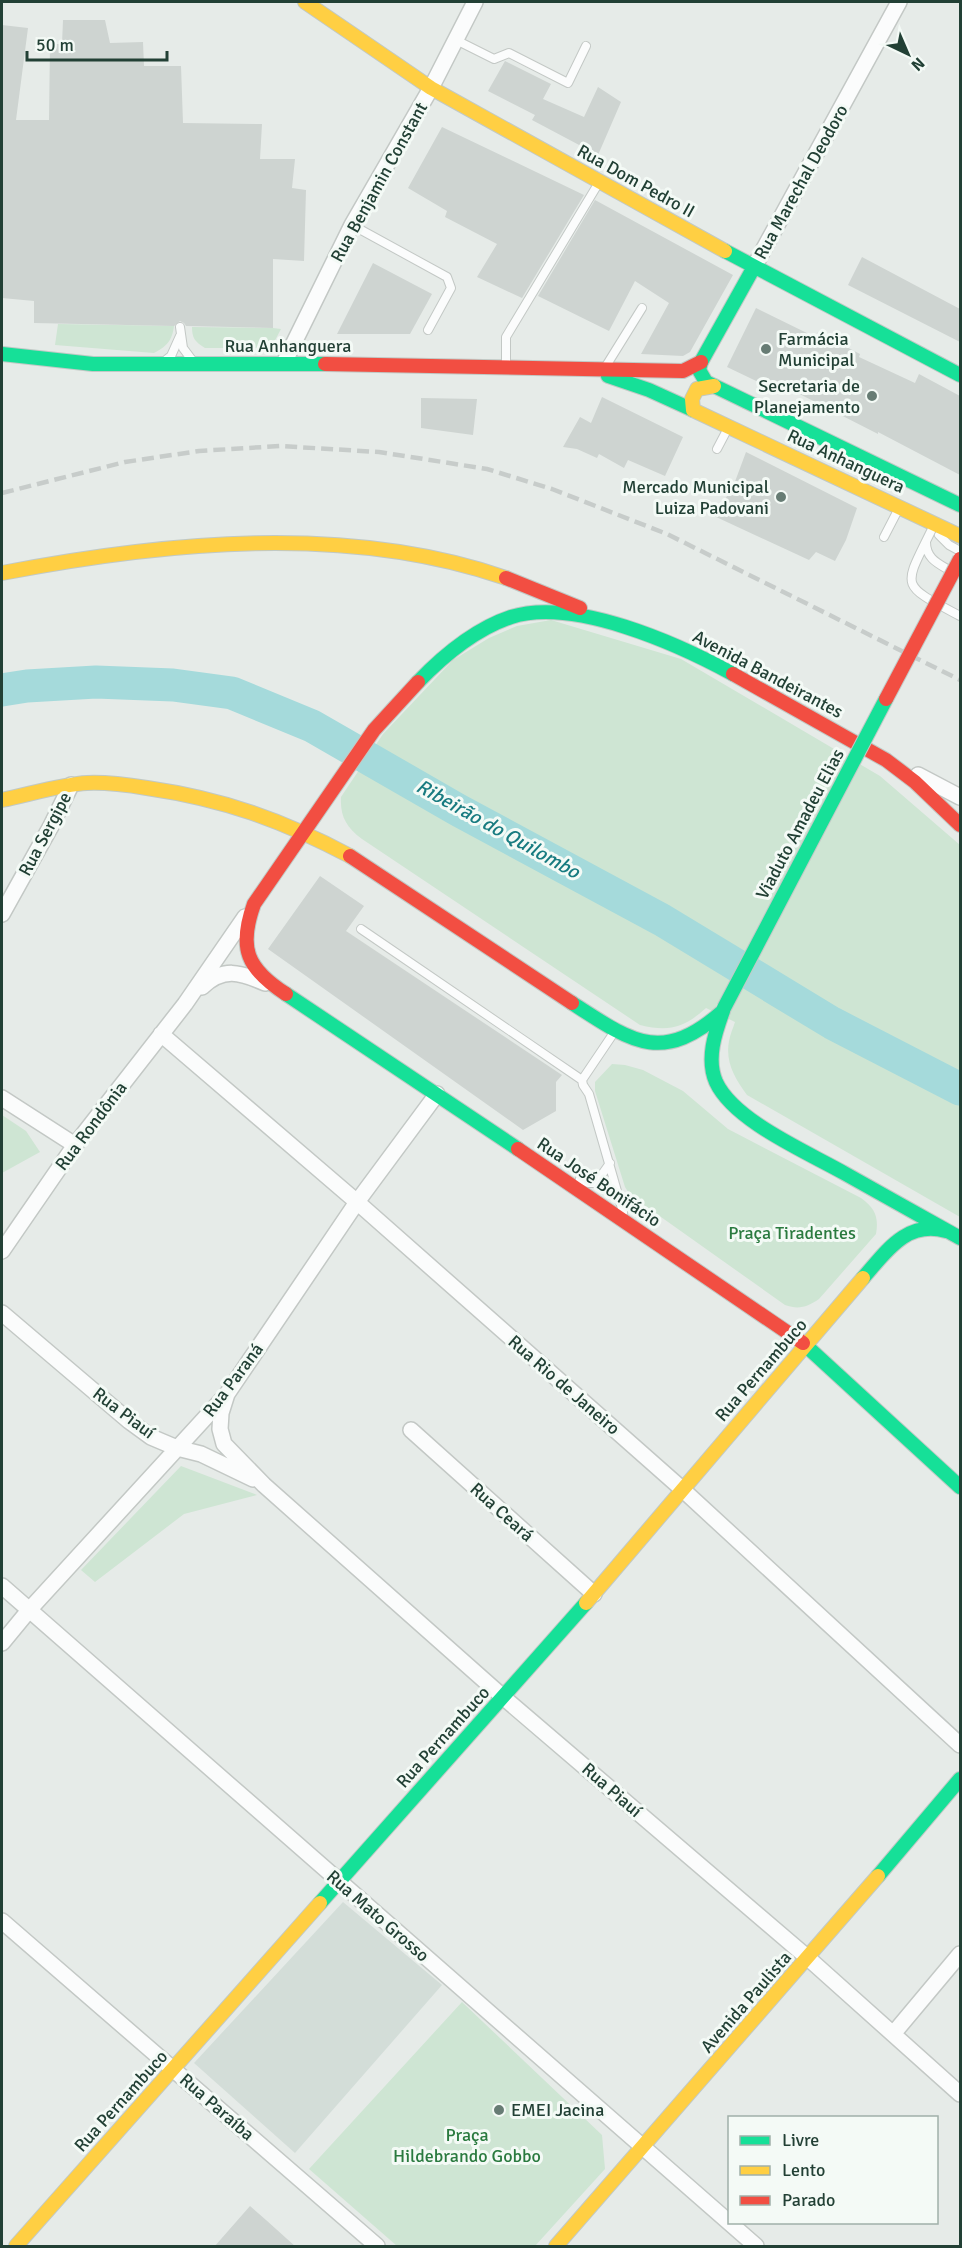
<svg xmlns="http://www.w3.org/2000/svg" width="962" height="2248" font-family="Signika,sans-serif">
<style>
.built{fill:#d3ddd8}
.green{fill:#cee5d3}
.lines{fill:none;stroke-linecap:round;stroke-linejoin:round}
.river{stroke:#a5dadb;stroke-width:33}
.building{fill:#ced4d1}
.lane-casing{stroke:#c3c8c5;stroke-width:10}
.street-casing{stroke:#c3c8c5;stroke-width:18}
.fast-casing{stroke:#c1c9c5;stroke-width:16}
.slow-casing{stroke:#c1c9c5;stroke-width:16}
.jam-casing{stroke:#c1c9c5;stroke-width:16}
.lane{stroke:#fbfcfc;stroke-width:8}
.street{stroke:#fbfcfc;stroke-width:15}
.fast{stroke:#16e098;stroke-width:14}
.slow{stroke:#ffcf43;stroke-width:14}
.jam{stroke:#f24e42;stroke-width:14}
.rail{stroke:#c7ccca;stroke-width:4.5;stroke-dasharray:12 6;stroke-linecap:butt}
.fast-bridge-casing{stroke:#c2cac7;stroke-width:16;stroke-linecap:butt}
.jam-bridge-casing{stroke:#c2cac7;stroke-width:16;stroke-linecap:butt}
.fast-bridge{stroke:#16e098;stroke-width:14}
.jam-bridge{stroke:#f24e42;stroke-width:14}
.poi-dot{fill:#677c74;stroke:#f4faf6;stroke-width:2}
.labels{text-anchor:middle;dominant-baseline:central;stroke-width:6;stroke-linejoin:round;paint-order:stroke}
.street-label{font-size:18px;fill:#224035;stroke:#f4faf6}
.poi-label{font-size:18px;fill:#224035;stroke:#f4faf6;text-anchor:start}
.park-label{font-size:18px;fill:#2a7a3f;stroke:#f4faf6}
.water-label{font-size:20px;font-style:italic;fill:#187b80;stroke:#f4faf6}
</style>
<rect width="100%" height="100%" fill="#e6ebe8"/>
<path class="built" d="M343 1902 442 1985 295 2153 194 2063Z"/>
<path class="green" d="M58 324 174 326C172 341 167 346 154 353L55 345Z
M192 327 273 328 281 329 271 348H205C195 342 192 338 192 327Z
M551 620 681 659 880 776 960 845V1217L747 1095C735 1079 725 1062 729 1041 730 1035 733 1028 735 1022L706 1008C684 1028 669 1032 640 1025L362 839C346 827 340 816 341 797L383 734 453 660 489 638 517 626Z
M612 1064 625 1065 643 1070 683 1091 728 1129 861 1198C875 1208 879 1217 876 1234L819 1299C807 1307 799 1310 785 1305L630 1195 625 1187 595 1091V1082Z
M2 1115 26 1131 40 1152 2 1173Z
M181 1466 257 1495 184 1514 95 1582 81 1570Z
M462 2002 602 2135 605 2169 535 2246H397L309 2169Z"/>
<g class="lines">
<path class="river" d="M2 690 27 686 96 682 173 685 232 693 312 726 458 810 662 920 832 1023 960 1089"/>
</g>
<path class="building" d="M63 20H105L110 43 143 42 144 66H181L183 123 262 124 260 159H295L292 188 306 190 304 261 273 259V328L186 326 184 323 180 321 174 326 34 323V301L2 298V25L28 28 16 120H49L50 44H62Z
M505 61 551 84 543 99 584 117 598 87 621 102 598 155 532 120 535 115 488 91Z
M442 127 584 195 522 298 477 277 497 244 445 217 447 211 408 188Z
M595 200 733 275 690 352 683 356 641 354 669 303 635 281 609 331 538 296Z
M862 257 960 309V342L848 285Z
M373 263 432 294 410 334H337Z
M756 308 815 337 818 332 860 354 859 357 915 383 919 374 960 396V475L878 432V434L778 383 775 390 727 367Z
M602 397 683 437 665 476 628 460 624 468 599 454 597 458 577 449 563 447 580 417 591 423Z
M421 398 477 399 473 435 421 428Z
M746 452 857 508 846 540 835 561 816 552 809 560 714 516 733 487Z
M320 876 364 906 346 931 562 1075 556 1082V1111L523 1130 268 949Z
M250 2206 266 2220 296 2247H214Z"/>
<g class="lines">
<g class="lane-casing">
<path id="lane" d="M456 40 494 59 509 53 568 83 586 46
M352 225 447 277 451 288 428 330
M180 327 183 348 192 360
M167 359 171 356 180 336
M506 366V337L598 184
M606 366 642 308
M717 449 727 430
M933 527C903 589 898 583 960 616
M939 535 949 545 960 551
M884 537 898 510
M926 542C926 558 937 563 949 570
M361 929 582 1080 583 1085 589 1094 623 1212
M582 1080 613 1034
M580 1179 588 1183H596L610 1163"/>
</g>
<g class="street-casing">
<path id="street" d="M754 267 899 2
M284 363 352 225 431 88 475 2
M918 775 960 797
M2 914 51 826 71 785
M202 987C223 967 240 972 265 983
M161 1034 357 1202 682 1489 960 1745
M2 1098 75 1145
M2 1251 75 1145 185 1004 245 917
M2 1313 129 1421 151 1437 177 1448 201 1454 253 1479
M227 1394 221 1413 220 1429 224 1444 264 1485 503 1697 808 1958 960 2094
M411 1430 594 1594
M2 1586 756 2246
M2 1643 30 1609 227 1394 357 1202 437 1094
M2 1921 377 2246
M893 2034 960 1954"/>
</g>
<g class="fast-casing">
<path id="fast" d="M725 251 960 375
M754 267 701 362 699 370 706 382 960 505
M2 354 93 364H325
M608 376 649 390 693 410
M418 682C444 655 475 629 511 617 574 597 678 644 733 674
M286 994 518 1149
M572 1003C632 1042 662 1065 723 1011
M723 1011C715 1033 706 1059 716 1082 734 1121 807 1152 844 1173 883 1195 921 1216 960 1238
M863 1278C886 1252 906 1220 946 1231
M803 1343 960 1487
M878 1876 960 1779
M320 1903 586 1603"/>
</g>
<g class="slow-casing">
<path id="slow" d="M305 2 431 88 725 251
M714 386 697 389 692 399 693 410 960 536
M2 573C164 542 347 523 506 578
M2 800C27 795 63 784 87 783 107 782 128 785 147 788 223 799 282 820 350 856
M586 1603 863 1278
M16 2246 320 1903
M556 2246 878 1876"/>
</g>
<g class="jam-casing">
<path id="jam" d="M325 364 683 371 701 362
M506 578 580 608
M733 674 886 760 915 782 960 825
M350 856 572 1003
M286 994C247 969 238 948 254 904L374 730 418 682
M518 1149 803 1343"/>
</g>
<use href="#lane" class="lane"/>
<use href="#street" class="street"/>
<use href="#fast" class="fast"/>
<use href="#slow" class="slow"/>
<use href="#jam" class="jam"/>
<path class="rail" d="M2 493 125 462 199 451 280 446 379 452 487 469 552 489 667 534 960 680"/>
<g class="fast-bridge-casing">
<path id="fast-bridge" d="M724 1008 886 699"/>
</g>
<g class="jam-bridge-casing">
<path id="jam-bridge" d="M886 699 960 559"/>
</g>
<use href="#fast-bridge" class="fast-bridge"/>
<use href="#jam-bridge" class="jam-bridge"/>
</g>
<g class="poi-dot">
<circle cx="766" cy="349" r="6"/>
<circle cx="872" cy="396" r="6"/>
<circle cx="781" cy="497" r="6"/>
<circle cx="499" cy="2110" r="6"/>
</g>
<g class="labels">
<g class="street-label">
<text transform="translate(636 181) rotate(29)">Rua Dom Pedro II</text>
<text transform="translate(379 182) rotate(-61)">Rua Benjamin Constant</text>
<text transform="translate(801 182) rotate(-61)">Rua Marechal Deodoro</text>
<text x="288" y="346">Rua Anhanguera</text>
<text transform="translate(846 461) rotate(25)">Rua Anhanguera</text>
<text transform="translate(768 674) rotate(28)">Avenida Bandeirantes</text>
<text transform="translate(800 824) rotate(-62)">Viaduto Amadeu Elias</text>
<text transform="translate(45 834) rotate(-62)">Rua Sergipe</text>
<text transform="translate(91 1126) rotate(-53)">Rua Rondônia</text>
<text transform="translate(599 1182) rotate(34)">Rua José Bonifácio</text>
<text transform="translate(761 1370) rotate(-49)">Rua Pernambuco</text>
<text transform="translate(233 1380) rotate(-53)">Rua Paraná</text>
<text transform="translate(564 1385) rotate(41)">Rua Rio de Janeiro</text>
<text transform="translate(124 1413) rotate(37)">Rua Piauí</text>
<text transform="translate(502 1512) rotate(42)">Rua Ceará</text>
<text transform="translate(443 1737) rotate(-48)">Rua Pernambuco</text>
<text transform="translate(612 1790) rotate(41)">Rua Piauí</text>
<text transform="translate(378 1916) rotate(41)">Rua Mato Grosso</text>
<text transform="translate(746 2002) rotate(-49)">Avenida Paulista</text>
<text transform="translate(121 2101) rotate(-48)">Rua Pernambuco</text>
<text transform="translate(217 2107) rotate(41)">Rua Paraíba</text>
</g>
<g class="poi-label">
<text x="778" y="339">Farmácia<tspan x="778" dy="21">Municipal</tspan></text>
<text x="860" y="386" text-anchor="end">Secretaria de<tspan x="860" dy="21">Planejamento</tspan></text>
<text x="769" y="487" text-anchor="end">Mercado Municipal<tspan x="769" dy="21">Luiza Padovani</tspan></text>
<text x="511" y="2110">EMEI Jacina</text>
</g>
<g class="park-label">
<text x="792" y="1233">Praça Tiradentes</text>
<text x="467" y="2135">Praça<tspan x="467" dy="21">Hildebrando Gobbo</tspan></text>
</g>
<g class="water-label">
<text transform="translate(498 829) rotate(29)">Ribeirão do Quilombo</text>
</g>
</g>
<rect width="962" height="2248" fill="none" stroke="#224035" stroke-width="6"/>
<rect x="728" y="2116" width="210" height="108" fill="#f4faf6" stroke="#a0b0a9" stroke-width="1.5"/>
<rect x="740" y="2136" width="30" height="9" fill="#16e098" stroke="#a0b0a9" stroke-width="1.5"/>
<text x="782" y="2146" font-size="18" fill="#224035">Livre</text>
<rect x="740" y="2166" width="30" height="9" fill="#ffcf43" stroke="#a0b0a9" stroke-width="1.5"/>
<text x="782" y="2176" font-size="18" fill="#224035">Lento</text>
<rect x="740" y="2196" width="30" height="9" fill="#f24e42" stroke="#a0b0a9" stroke-width="1.5"/>
<text x="782" y="2206" font-size="18" fill="#224035">Parado</text>
<g transform="translate(908 54) rotate(136)" stroke="#f4faf6" stroke-width="4.5" paint-order="stroke">
<path d="M0-4.5L10 22L0 15L-10 22Z" fill="#224035"/>
<text y="-9" font-size="16" font-weight="bold" text-anchor="middle" fill="#224035">N</text>
</g>
<path d="M27 51v9h140v-9" fill="none" stroke="#224035" stroke-width="3"/>
<text x="36" y="51" font-size="18" fill="#224035" stroke="#f4faf6" stroke-width="4.5" paint-order="stroke">50 m</text>
</svg>
